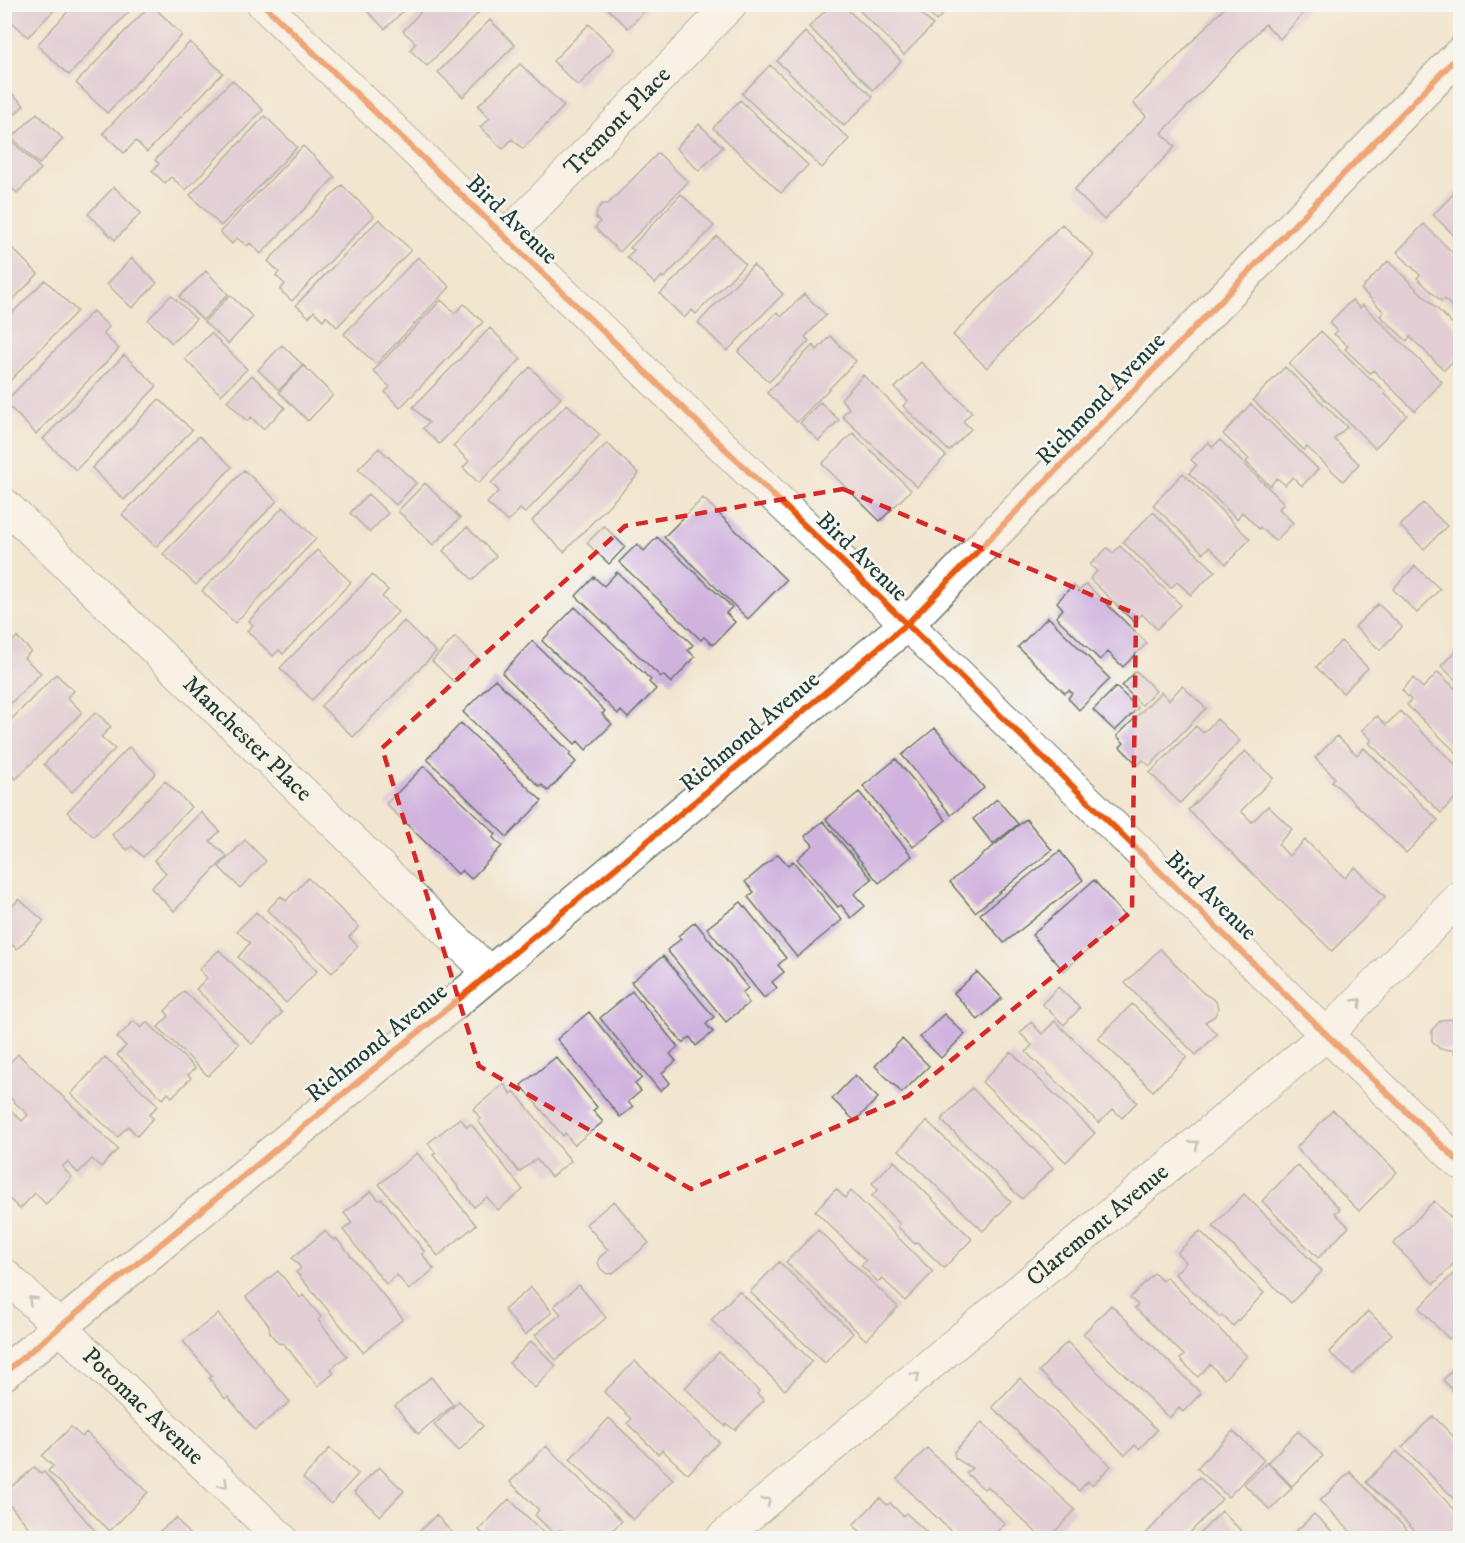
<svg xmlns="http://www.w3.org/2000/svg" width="1465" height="1543" font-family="'IM FELL DW Pica',serif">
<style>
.building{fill:#d0b2de}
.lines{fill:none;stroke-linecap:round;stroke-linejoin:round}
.minor-casing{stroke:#69786b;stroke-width:34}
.tertiary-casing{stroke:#69786b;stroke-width:36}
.minor{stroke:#fff;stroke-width:32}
.tertiary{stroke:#fff;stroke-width:33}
.cycleway-casing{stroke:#f6f6f2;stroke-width:10}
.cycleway{stroke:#e8590c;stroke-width:6}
.oneway{stroke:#8f9e9a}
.marked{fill:none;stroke:#d62828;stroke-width:4.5;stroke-dasharray:12 8;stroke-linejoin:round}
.labels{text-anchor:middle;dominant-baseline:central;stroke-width:5;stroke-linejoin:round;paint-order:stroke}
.street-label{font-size:24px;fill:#1f3d34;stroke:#f6f6f2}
</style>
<rect width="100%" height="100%" fill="#f6f6f2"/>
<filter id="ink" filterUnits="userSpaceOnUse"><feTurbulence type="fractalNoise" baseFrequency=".0167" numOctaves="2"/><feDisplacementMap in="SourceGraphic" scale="12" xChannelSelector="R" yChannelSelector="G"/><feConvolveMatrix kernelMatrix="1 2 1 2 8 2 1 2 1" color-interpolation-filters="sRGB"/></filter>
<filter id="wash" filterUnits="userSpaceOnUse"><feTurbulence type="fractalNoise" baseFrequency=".008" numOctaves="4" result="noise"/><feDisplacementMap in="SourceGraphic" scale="24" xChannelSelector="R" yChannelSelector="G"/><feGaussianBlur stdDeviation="1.35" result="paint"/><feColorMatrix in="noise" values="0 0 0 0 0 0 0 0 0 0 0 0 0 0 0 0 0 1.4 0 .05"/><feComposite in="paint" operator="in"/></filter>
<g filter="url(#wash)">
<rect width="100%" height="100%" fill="#f2e6d0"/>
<g id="blocks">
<path class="building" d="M4 4H60L28 37 12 22 4 30Z
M75 4H136L69 75 37 45Z
M151 4 182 35 107 113 76 83Z
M360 4H410L385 29Z
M428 4H487L427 66 410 50 416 43 403 31Z
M603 4H651L628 28Z
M853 4H911L933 25 904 55Z
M919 4H953L936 21Z
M1228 4H1312L1280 39 1265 24 1162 133 1175 147 1104 220 1074 190 1146 116 1133 103Z
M831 5H843L901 61 873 90 809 27Z
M490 20 515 45 463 97 438 72Z
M589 24 614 49 578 86 553 61Z
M805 32 873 97 844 126 777 61Z
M190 42 223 73 147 152 136 141 124 153 103 133Z
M520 64 564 106 523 149 512 139 503 149 480 127 490 118 478 106Z
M770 65 849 139 822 168 742 94Z
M232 80 263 110 186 190 171 177 165 183 152 171 159 164 155 160Z
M4 86 24 105 4 125Z
M740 100 808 165 781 193 713 128Z
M37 113 63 139 39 164 12 138Z
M265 116 297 147 221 226 190 195Z
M699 124 723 147 699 171 676 148Z
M14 143 41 169 17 193 4 181V152Z
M303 146 335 177 261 254 250 243 247 246 237 238 232 244 220 232Z
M658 153 688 182 620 252 595 228 600 222 596 218 597 210 602 204H608Z
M342 185 374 216 292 301 280 290 285 284 276 276 279 272 268 261Z
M114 187 141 213 115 240 88 214Z
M1459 188 1460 190V249L1453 242 1457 238 1433 215Z
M681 194 714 226 664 278 662 276 655 284 627 257 634 250 630 248Z
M379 219 411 250 337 327 326 316 323 320 314 311 309 317 296 305Z
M1062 224 1094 255 987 368 953 335Z
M1424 224 1460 260V314L1444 299 1441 301 1417 278 1420 275 1397 252Z
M717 236 745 264 696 314 692 310 684 318 660 294Z
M6 242 38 274 4 309V243Z
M418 257 450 287 376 364 344 334Z
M132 258 157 283 132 308 107 284Z
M1388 261 1460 331V359L1458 356 1444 370 1410 337 1407 341 1380 316 1384 312 1361 289Z
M753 265 783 294 727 351 698 323Z
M206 271 228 294 203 320 179 297Z
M45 280 77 311 4 387V321Z
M804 294 826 315 805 337 809 341 769 382 738 352 777 312 782 316Z
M171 295 196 319 172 343 148 320Z
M230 295 253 317 228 344 204 322Z
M441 300 455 313 464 304 483 322 400 408 385 392 390 387 373 371Z
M1352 300 1360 308 1363 305 1442 382 1415 411 1373 370 1370 373 1345 349 1348 346 1334 334 1337 331 1329 323Z
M93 311 109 327 103 334 119 349 36 434 5 402Z
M490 328 521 359 439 444 423 428 429 423 413 407Z
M1321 331 1371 380 1372 379 1386 392 1385 394 1407 415 1375 448 1289 364Z
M211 333 247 369 221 395 185 359Z
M830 336 856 361 797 422 767 393 813 345 817 350Z
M282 345 303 365 279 390 258 370Z
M124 355 157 386 76 470 43 439Z
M921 362 972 412 963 421 971 429 949 451 903 406 908 401 895 388Z
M304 366 333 395 308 421 279 392Z
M530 367 561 398 479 483 463 468 469 461 453 446Z
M1285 367 1347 427 1334 439 1359 464 1343 481 1307 447 1304 450 1253 400Z
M252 375 285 408 263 429 251 417 247 421 227 401Z
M863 375 946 456 917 487 842 416 849 408 841 399Z
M159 399 192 430 124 500 92 468Z
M820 402 839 420 819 441 800 423Z
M567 404 600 435 525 513 520 509 508 522 487 503 499 491 491 483Z
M1251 404 1318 469 1302 486 1293 477 1285 485 1277 478 1270 486 1246 462 1249 459 1223 434Z
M853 433 911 490 880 521 822 464Z
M199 436 232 467 156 547 122 515Z
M1220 440 1284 503 1279 509 1293 523 1275 541 1260 527 1259 529 1242 512 1237 519 1189 473 1197 465 1191 460 1208 442 1213 447Z
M607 443 639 474 564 552 532 521Z
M379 448 416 483 396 505 358 469Z
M244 470 277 501 196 585 163 554Z
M1183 473 1250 539 1226 564 1209 547 1203 553 1153 505Z
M425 483 460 518 433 545 398 511Z
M368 494 388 513 370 532 350 513Z
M703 498 786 580 748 619 664 537Z
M1423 503 1447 526 1424 549 1400 526Z
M283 507 316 539 235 623 202 591Z
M1153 512 1215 571 1191 595 1177 582 1171 588 1123 542Z
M604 526 625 547 609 564 587 543Z
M467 527 496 556 473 580 443 551Z
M657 537 732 607 726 613 735 622 713 645 704 637 701 640 619 562 637 544 644 551Z
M1120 546 1181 605 1157 629 1142 614 1134 622 1090 579 1097 571 1090 565 1107 548 1113 553Z
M317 550 351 582 283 654 279 650 273 656 247 631 253 625 249 621Z
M1415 566 1440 589 1417 613 1393 589Z
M617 572 693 645 688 650 695 657 671 683 663 675 661 677 576 596 594 577 604 586Z
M372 575 388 590 382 597 398 612 312 700 280 668Z
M1086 584 1147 643 1123 667 1108 652 1100 660 1056 617 1063 609 1057 602 1073 585 1079 591Z
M1378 604 1402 627 1380 650 1355 627Z
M575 607 651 680 649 682 656 689 628 718 621 711 618 714 542 641Z
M1048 617 1110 679 1079 710 1068 698 1072 693 1069 690 1065 693 1018 647Z
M404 621 436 652 353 737 321 706Z
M17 637 31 651 24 658 41 673 4 710V649Z
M455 637 477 658 454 682 432 661Z
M532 641 605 711 602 714 612 724 586 750 578 741 575 744 502 673Z
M1341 641 1368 668 1343 693 1316 667Z
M1460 646V684L1441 666Z
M1136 671 1156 691 1142 705 1122 686Z
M1438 672 1460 693V756L1407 705 1411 700 1402 690 1413 678 1423 688Z
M56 674 74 691 67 697 82 712 16 779 4 768V727Z
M495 679 571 753 569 755 576 762 548 791 542 785 540 787 463 712Z
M1182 686 1206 708 1150 766 1143 760 1138 765 1120 747 1124 743 1117 736 1161 692 1169 700Z
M1116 687 1138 708 1115 731 1093 710Z
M1400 711 1460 769V793L1441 813 1369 743 1372 740 1362 730 1377 716 1386 725Z
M96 712 111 727 101 737 115 749 72 792 44 764Z
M1217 719 1240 741 1180 803 1150 773 1196 726 1203 733Z
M461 723 542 801 507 837 427 759Z
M935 728 984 788 951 815 902 755Z
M1337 736 1357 755 1364 748 1438 820 1406 853 1332 781 1335 778 1315 758Z
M129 747 156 773 94 837 67 812Z
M1245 751 1273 778 1241 811 1252 822 1268 806 1292 829 1278 844 1289 856 1305 840 1345 878 1355 867 1385 897 1332 951 1188 810Z
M896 759 946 820 913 847 863 786Z
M424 766 496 834 493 838 502 846 471 879 462 870 458 874 386 804Z
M165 781 191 807 143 857 132 846 127 850 112 835Z
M859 792 912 856 879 883 826 819Z
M997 799 1018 824 993 844 973 819Z
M201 812 220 831 210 841 227 856 174 911 151 888 166 873 154 860Z
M1026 819 1052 850 975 912 950 882Z
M823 821 872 879 854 894 865 906 851 918 841 905 838 907 797 859 813 845 805 836Z
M245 840 266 861 240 888 219 867Z
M1060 851 1083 880 1004 943 980 914Z
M778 854 788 865 793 861 842 920 797 957 748 897 754 892 745 882Z
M308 878 359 927 349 937 358 946 332 973 267 910 281 896 286 901Z
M1094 880 1125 917 1064 971 1032 935Z
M19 899 44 921 17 949 4 938V915Z
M741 902 786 958 778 965 784 972 772 982 777 988 764 998 707 928Z
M256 912 317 971 286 1003 238 957 250 943 237 931Z
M695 922 748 988 742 993 749 1003 726 1022 667 950 681 939 678 936Z
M1160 949 1203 993 1216 1001 1218 1008 1215 1016 1205 1022 1217 1034 1196 1055 1125 983Z
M219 950 282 1013 252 1044 196 989 207 978 199 969Z
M663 956 714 1017 706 1024 713 1032 696 1046 690 1037 683 1043 631 982Z
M977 972 1002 998 978 1020 954 993Z
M1058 987 1080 1008 1064 1025 1042 1004Z
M184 991 239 1044 208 1076 158 1027 169 1016 165 1011Z
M632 991 678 1047 670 1054 676 1061 662 1073 670 1083 660 1091 600 1018Z
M1132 1004 1187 1057 1153 1091 1098 1038Z
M589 1012 642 1078 635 1084 641 1091 628 1102 633 1107 620 1117 557 1039Z
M1460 1012V1058L1452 1050 1440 1049 1432 1041V1030L1441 1020 1453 1019Z
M944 1014 965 1034 941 1058 920 1037Z
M134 1021 141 1028 147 1022 195 1068 188 1075 191 1078 172 1097 168 1093 163 1099 117 1055 126 1046 117 1038Z
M1055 1021 1137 1102 1122 1118 1113 1109 1099 1123 1026 1052 1032 1045 1020 1033 1031 1022 1042 1034Z
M902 1039 929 1066 902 1093 875 1066Z
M1011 1052 1095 1133 1066 1162 982 1082Z
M18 1054 118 1149 101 1167 92 1159 78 1173 67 1162 62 1167 72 1177 46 1204 35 1193 20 1209 4 1194V1104L22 1121 28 1115 4 1092V1069Z
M105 1057 158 1105 149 1115 153 1118 137 1136 128 1126 118 1137 71 1094Z
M556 1057 597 1107 593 1111 603 1122 574 1145 565 1133 563 1136 521 1085Z
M855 1075 878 1098 855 1121 832 1099Z
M504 1084 511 1094 514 1091 571 1161 551 1177 536 1159 519 1172 478 1121 481 1119 473 1109Z
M972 1088 1053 1168 1022 1199 941 1120Z
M1333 1110 1397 1172 1359 1211 1296 1148Z
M460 1118 467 1127 471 1124 523 1190 498 1210 487 1197 474 1207 433 1155 436 1153 428 1143Z
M927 1121 1011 1202 983 1231 899 1150Z
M417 1153 476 1225 438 1256 379 1184Z
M894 1161 972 1239 944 1268 917 1242 915 1244 898 1227 900 1224 872 1196 878 1189 872 1183Z
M1297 1165 1340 1209 1335 1213 1349 1227 1318 1258 1262 1201Z
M836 1189 845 1198 851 1191 933 1272 905 1301 882 1278 878 1282 861 1265 866 1261 815 1211Z
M371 1191 379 1200 382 1199 425 1252 422 1254 434 1269 409 1290 397 1275 386 1284 343 1230 352 1223 344 1213Z
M1244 1194 1322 1271 1291 1303 1213 1226Z
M614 1201 649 1243 613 1273 607 1274 601 1269 598 1263 599 1258 608 1250 586 1224Z
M1434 1201 1460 1226V1257L1434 1284 1393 1244Z
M818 1230 898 1307 866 1340 786 1262Z
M325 1231 334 1241 336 1238 403 1319 363 1352 296 1272 301 1268 292 1258Z
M1200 1231 1264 1293 1233 1326 1222 1315 1220 1317 1175 1274 1186 1262 1177 1253Z
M779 1262 853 1333 825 1363 750 1292Z
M1460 1267V1327L1449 1339 1419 1308Z
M278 1271 300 1298 303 1295 321 1317 318 1320 347 1356 331 1369 334 1373 318 1386 284 1344 278 1343 270 1333 269 1325 246 1297Z
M1154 1273 1162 1281 1166 1277 1247 1356 1224 1379 1210 1364 1198 1377 1180 1359 1184 1355 1135 1308 1138 1305 1130 1298Z
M579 1285 606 1318 556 1360 535 1335 561 1314 554 1306Z
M531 1287 552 1312 525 1335 504 1310Z
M739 1291 812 1361 785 1390 711 1320Z
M1111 1305 1201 1393 1183 1412 1179 1408 1169 1418 1083 1334Z
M1368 1311 1392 1334 1353 1374 1329 1352Z
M218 1314 290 1402 255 1430 228 1397 225 1399 209 1378 212 1376 183 1341Z
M1460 1339V1351L1454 1345Z
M531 1341 556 1366 535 1388 509 1363Z
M1067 1342 1157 1430 1139 1449 1135 1445 1125 1455 1039 1371Z
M719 1352 759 1391 757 1394 764 1400 735 1430 727 1424 725 1426 685 1388Z
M635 1361 719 1442 688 1474 662 1450 658 1454 627 1423 632 1419 604 1392Z
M1460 1362V1392L1458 1395 1443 1380Z
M431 1377 453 1405 418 1434 395 1406Z
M1020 1378 1111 1466 1092 1485 1088 1481 1079 1491 992 1407Z
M459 1401 483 1426 459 1451 434 1425Z
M1433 1416 1460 1443V1504L1402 1447Z
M609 1418 673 1479 633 1520 570 1459Z
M982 1422 1075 1510 1049 1538H1042L987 1486 984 1489 966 1473 972 1468 955 1458 954 1452Z
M71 1427 82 1437 86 1432 148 1492 110 1531 48 1471 53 1466 42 1456Z
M1233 1431 1264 1460 1228 1497 1197 1468Z
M1298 1431 1323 1456 1292 1486 1268 1462Z
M546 1446 622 1521 604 1538 597 1531 589 1538H568L560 1530 555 1535 535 1515 539 1510 510 1482Z
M330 1448 358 1474 331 1504 303 1478Z
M927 1448 1005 1524 990 1538H958L897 1479Z
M1397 1451 1460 1515V1528L1450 1538H1422L1366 1482Z
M1267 1462 1292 1488 1270 1510 1244 1484Z
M35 1467 41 1474 44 1472 96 1532 89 1538H38L8 1503 10 1502 4 1493Z
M379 1467 404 1491 380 1516 354 1492Z
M1350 1472 1415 1538H1357L1320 1501Z
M1199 1477 1222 1499 1185 1538H1142Z
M880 1498 887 1505 890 1503 903 1516 906 1513 933 1538H861L859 1536 862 1533 853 1525Z
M509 1499 549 1538H487L479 1530Z
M1222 1511 1246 1536 1243 1538H1198L1196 1537Z
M1314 1514 1339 1538H1289Z
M436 1515 457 1538H413Z
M176 1518 192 1538H151Z
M4 1523 17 1538H4Z"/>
</g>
</g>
<g filter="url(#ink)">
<use href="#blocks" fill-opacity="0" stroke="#69786b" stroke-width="1.5"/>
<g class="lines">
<g class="minor-casing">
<g id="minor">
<path d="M263 4 907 624 1301 1010 1460 1163"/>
<path id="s1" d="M505 238 731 4"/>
<path id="s2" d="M4 504 490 973"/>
<path id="s3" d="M4 1274 281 1538"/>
<path id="s4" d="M722 1538 1326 1035 1460 897"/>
</g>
</g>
<g class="tertiary-casing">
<path id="tertiary" d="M4 1373 471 989 907 624 1460 54"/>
</g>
<use href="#minor" class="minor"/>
<use href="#tertiary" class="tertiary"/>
<g class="cycleway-casing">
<path id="cycleway" d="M263 4 907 624 1301 1010 1460 1163
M4 1373 471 989 907 624 1460 54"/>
</g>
<use href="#cycleway" class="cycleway"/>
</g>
<defs><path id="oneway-chevron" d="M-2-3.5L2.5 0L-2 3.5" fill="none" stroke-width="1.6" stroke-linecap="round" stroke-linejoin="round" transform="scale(1.5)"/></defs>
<g class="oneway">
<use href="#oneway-chevron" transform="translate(1358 1002) rotate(-46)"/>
<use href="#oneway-chevron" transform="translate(1195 1144) rotate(-40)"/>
<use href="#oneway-chevron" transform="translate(32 1300) rotate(-136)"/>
<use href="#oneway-chevron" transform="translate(916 1376) rotate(-40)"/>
<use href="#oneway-chevron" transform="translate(224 1484) rotate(44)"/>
<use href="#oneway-chevron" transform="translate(767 1501) rotate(-40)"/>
</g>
</g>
<path d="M0 0H1465V1543H0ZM843 489 1136 614 1132 911 908 1096 691 1189 479 1066 382 748 625 526Z" fill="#f2e6d0" fill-opacity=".55" fill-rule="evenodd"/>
<path class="marked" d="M843 489 1136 614 1132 911 908 1096 691 1189 479 1066 382 748 625 526Z"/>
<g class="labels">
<g class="street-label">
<text stroke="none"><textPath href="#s1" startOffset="162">Tremont Place</textPath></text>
<text transform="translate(512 220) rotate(44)">Bird Avenue</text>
<text transform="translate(1101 399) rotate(-46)">Richmond Avenue</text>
<text transform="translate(862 557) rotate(44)">Bird Avenue</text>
<text transform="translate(750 732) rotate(-40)">Richmond Avenue</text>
<text stroke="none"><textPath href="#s2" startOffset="338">Manchester Place</textPath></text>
<text transform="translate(1211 896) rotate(44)">Bird Avenue</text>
<text transform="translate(377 1043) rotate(-39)">Richmond Avenue</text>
<text stroke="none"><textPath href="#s4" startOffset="489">Claremont Avenue</textPath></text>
<text stroke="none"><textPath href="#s3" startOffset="192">Potomac Avenue</textPath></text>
</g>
</g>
<rect width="1465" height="1543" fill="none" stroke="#f6f6f2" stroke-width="24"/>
</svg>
